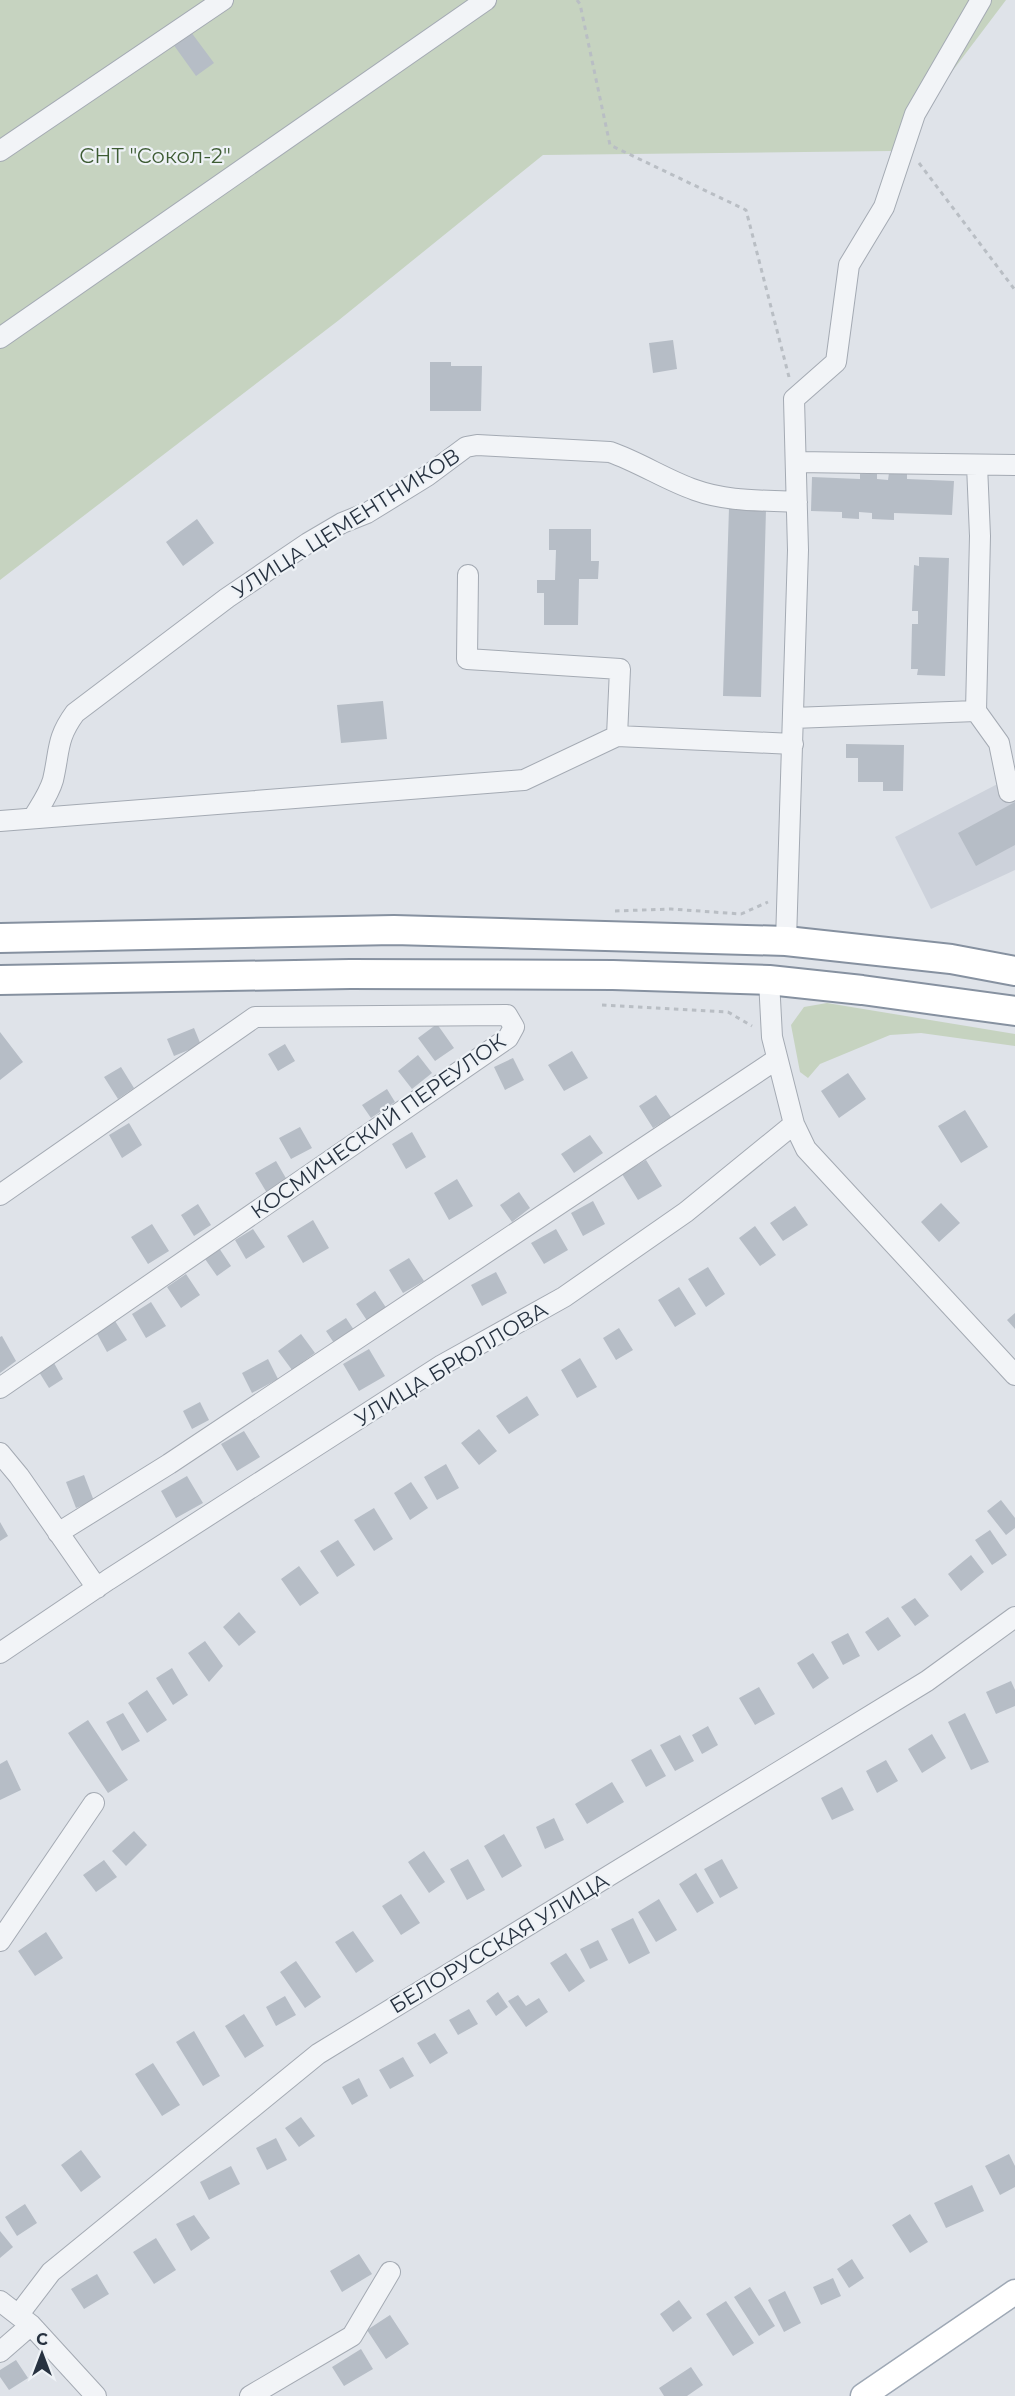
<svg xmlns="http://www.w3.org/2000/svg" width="1015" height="2396" font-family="Montserrat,sans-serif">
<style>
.built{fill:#cdd2db}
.green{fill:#c6d3c0}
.building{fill:#b6bdc6}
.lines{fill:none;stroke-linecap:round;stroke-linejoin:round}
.minor-casing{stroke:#a4aab3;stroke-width:22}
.major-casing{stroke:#9ea8b5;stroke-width:27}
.highway-casing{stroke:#8691a0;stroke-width:32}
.path{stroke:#b9bec4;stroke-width:3;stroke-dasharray:4.5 4.5;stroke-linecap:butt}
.minor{stroke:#f2f4f7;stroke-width:20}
.major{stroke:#fff;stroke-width:24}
.highway{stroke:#fff;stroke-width:28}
.labels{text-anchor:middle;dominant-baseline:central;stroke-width:4.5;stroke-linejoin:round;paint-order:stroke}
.park-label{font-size:21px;fill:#3e5c34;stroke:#eef2f6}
.street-label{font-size:21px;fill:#273240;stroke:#eef2f6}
</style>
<rect width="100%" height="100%" fill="#dfe3e9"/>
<path class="built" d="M1015 775V870L931 909 895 837Z"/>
<path class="green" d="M0 0H1006L892 151 543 155 339 320 0 580Z
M827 1003 1015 1034V1046L921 1033 890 1035 820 1064 808 1078 800 1072 791 1025 804 1007Z"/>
<path class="building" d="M191 32 214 63 196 76 173 44Z
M673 340 677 369 653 373 649 343Z
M430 362H451V366H482L481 411H430Z
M889 473H907V479L954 481 952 515 894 513V520L872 519V513L859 512V519L842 518V512L811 511 812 477 860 479V474H877V479L888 480Z
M729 508 766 509 761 697 723 696Z
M197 519 214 543 183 566 166 542Z
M549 529H591V561H599L598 579H579L578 625H544V593H537V580H555L556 550H549Z
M919 557 949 558 945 676 917 675 918 669H911L912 624H918V611H912L914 565 919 566Z
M383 701 387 739 341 743 337 705Z
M846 744 904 745 903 791H883V782H858V758H846Z
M1015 802V845L976 866 958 833Z
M437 1024 454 1048 435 1061 418 1038Z
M194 1028 201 1045 174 1056 167 1039Z
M0 1032 23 1062 0 1080Z
M285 1044 295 1061 278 1071 268 1054Z
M572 1051 588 1078 564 1091 548 1065Z
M418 1055 432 1073 412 1089 398 1071Z
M513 1058 524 1080 505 1090 494 1067Z
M121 1067 134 1088 118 1099 104 1077Z
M848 1073 866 1099 839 1118 821 1091Z
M387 1089 395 1102 371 1118 362 1105Z
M656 1095 671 1117 653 1128 639 1106Z
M965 1110 988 1147 961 1163 938 1126Z
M129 1123 142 1145 122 1158 109 1135Z
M300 1127 312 1148 291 1159 279 1138Z
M412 1132 426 1157 406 1169 392 1144Z
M590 1135 603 1153 574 1173 561 1154Z
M646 1160 662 1186 638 1200 622 1174Z
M276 1161 287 1180 267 1193 255 1173Z
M457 1179 473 1206 449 1220 434 1193Z
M519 1192 530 1208 512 1222 500 1205Z
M593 1201 605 1224 583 1236 571 1213Z
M941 1203 960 1223 939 1242 921 1222Z
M198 1204 211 1225 194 1236 181 1215Z
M795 1206 808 1225 783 1241 770 1223Z
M313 1220 329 1248 303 1263 287 1236Z
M152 1224 169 1251 148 1264 131 1237Z
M755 1226 776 1255 760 1266 739 1238Z
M253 1229 265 1247 246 1259 235 1240Z
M556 1229 568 1250 544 1264 531 1243Z
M219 1248 231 1266 217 1276 205 1259Z
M409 1258 424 1281 403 1293 389 1270Z
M708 1267 725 1294 706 1307 688 1279Z
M496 1272 507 1293 482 1306 471 1285Z
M186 1274 200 1295 181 1308 167 1287Z
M679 1287 696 1314 675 1327 658 1300Z
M375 1291 387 1309 368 1322 356 1304Z
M151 1302 166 1326 146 1338 132 1314Z
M1015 1313V1329L1007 1320Z
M346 1318 354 1330 334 1343 326 1331Z
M115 1321 127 1340 107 1352 96 1332Z
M619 1328 633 1350 616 1360 603 1338Z
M301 1334 315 1353 292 1370 278 1351Z
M2 1336 16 1361 0 1373V1337Z
M369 1349 385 1376 359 1391 343 1364Z
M580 1358 597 1387 577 1398 561 1370Z
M268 1359 278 1379 252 1393 242 1373Z
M54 1363 63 1379 49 1388 39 1372Z
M527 1396 539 1415 509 1434 496 1416Z
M200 1402 209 1420 192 1429 183 1411Z
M479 1429 497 1451 479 1465 461 1443Z
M244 1431 260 1457 237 1471 221 1444Z
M446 1464 459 1488 437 1500 424 1477Z
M84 1475 94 1501 76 1508 66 1482Z
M187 1476 203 1503 176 1518 161 1491Z
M411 1482 428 1508 410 1520 394 1493Z
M1001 1500 1015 1518V1528L1006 1535 987 1511Z
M374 1508 393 1539 374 1551 354 1520Z
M0 1522 8 1536 0 1541Z
M990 1530 1007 1555 992 1565 975 1540Z
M338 1540 355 1565 337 1577 320 1551Z
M971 1555 984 1572 961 1591 948 1574Z
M299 1566 319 1593 300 1606 281 1579Z
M915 1598 929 1616 915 1626 901 1607Z
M239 1612 256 1632 239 1646 223 1627Z
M888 1617 901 1636 878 1651 865 1632Z
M848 1633 860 1656 843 1665 831 1642Z
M205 1641 223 1666 209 1682 188 1653Z
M813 1653 829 1678 813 1689 797 1663Z
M172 1668 188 1695 173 1705 156 1678Z
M1011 1681 1015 1690V1706L996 1714 986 1692Z
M759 1687 775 1714 755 1725 739 1698Z
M147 1690 167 1720 147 1733 128 1703Z
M123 1713 140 1741 122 1751 106 1722Z
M965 1713 989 1762 971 1770 948 1722Z
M88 1720 128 1780 108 1793 68 1733Z
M708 1726 718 1745 702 1754 692 1735Z
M932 1734 946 1758 922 1773 908 1749Z
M680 1735 694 1761 675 1771 660 1745Z
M651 1749 666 1776 646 1787 631 1760Z
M7 1760 21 1790 0 1800V1764Z
M886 1760 898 1781 877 1793 866 1771Z
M612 1782 624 1802 587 1824 575 1804Z
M842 1787 854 1810 832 1820 821 1798Z
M554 1818 564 1840 545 1849 536 1827Z
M134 1831 147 1845 126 1866 112 1851Z
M504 1834 522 1866 502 1878 484 1846Z
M424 1851 445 1882 429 1893 408 1862Z
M468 1859 485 1890 467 1900 450 1869Z
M722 1859 738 1888 720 1898 704 1869Z
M104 1860 117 1877 96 1892 83 1875Z
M696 1873 714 1903 697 1913 679 1884Z
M401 1894 420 1923 401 1935 382 1906Z
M659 1899 677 1930 656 1942 638 1912Z
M633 1918 650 1953 629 1964 611 1929Z
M353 1931 374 1961 356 1973 335 1942Z
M46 1932 63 1958 35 1976 18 1951Z
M598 1940 608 1960 590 1969 580 1949Z
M566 1953 585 1981 569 1992 550 1963Z
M296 1961 321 1997 305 2008 280 1972Z
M498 1992 508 2007 496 2016 486 2001Z
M518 1995 526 2006 539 1998 548 2012 526 2027 508 2001Z
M285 1996 296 2015 276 2026 266 2007Z
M469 2009 478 2024 458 2035 449 2020Z
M244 2014 264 2046 245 2058 225 2026Z
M194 2031 220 2076 203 2086 176 2042Z
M435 2033 448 2053 430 2064 417 2043Z
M403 2057 414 2076 390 2089 379 2070Z
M153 2063 180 2105 162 2116 135 2074Z
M359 2078 368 2096 352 2105 342 2087Z
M301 2117 315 2136 299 2147 285 2128Z
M276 2138 287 2160 267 2170 256 2148Z
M81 2150 101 2177 81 2192 61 2165Z
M1009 2154 1015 2166V2187L1000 2195 985 2166Z
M231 2166 240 2184 209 2200 200 2182Z
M972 2185 984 2211 946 2228 934 2203Z
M25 2204 37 2223 17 2236 5 2217Z
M910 2214 928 2242 910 2253 892 2225Z
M194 2215 210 2238 191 2251 176 2224Z
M0 2231 13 2247 0 2258Z
M156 2238 176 2270 154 2284 133 2252Z
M359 2254 372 2274 342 2292 330 2271Z
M852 2259 864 2278 849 2288 837 2269Z
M97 2274 109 2294 84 2309 71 2289Z
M833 2278 841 2296 821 2305 813 2287Z
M750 2287 775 2326 759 2336 734 2297Z
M785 2291 801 2323 784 2332 768 2300Z
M679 2300 692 2318 673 2332 660 2314Z
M726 2301 754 2343 733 2356 706 2314Z
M390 2315 409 2344 386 2359 367 2330Z
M361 2349 373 2369 344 2386 332 2367Z
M16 2360 28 2378 9 2390 0 2377V2370Z
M691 2367 703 2385 687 2396H664L659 2388Z"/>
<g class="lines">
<g class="minor-casing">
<path id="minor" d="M0 151 223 0
M0 338 486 0
M796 462 1015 465
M468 575 467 659 620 669 617 736 793 744
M976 711 980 536 977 465
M793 718 976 711 999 743 1009 792
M33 818C40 806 49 794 53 780 60 750 56 739 75 713L227 598 308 543 342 523 367 513 427 476 466 447 477 445 610 452C639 462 666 480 695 490 728 502 763 500 797 502
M0 821 524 780 617 736
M786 941 798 550 794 399 836 362 849 265 884 207 915 114 981 0
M769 980 772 1037 794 1124 806 1149 1015 1375
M0 1195 255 1017 507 1015 514 1027 508 1038 0 1388
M0 1453 19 1476 97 1588
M58 1533 169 1464 777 1059
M0 1653 108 1580 442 1365 564 1297 686 1212 794 1124
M0 1941 94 1803
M0 2301 31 2325 96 2396
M19 2314 51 2272 318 2054 927 1681 1015 1617
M0 2352 31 2325
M250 2396 352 2336 390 2272"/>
</g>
<g class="major-casing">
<path id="major" d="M863 2396 1015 2292"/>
</g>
<g class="highway-casing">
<path id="highway" d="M0 938 394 930 786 941 951 959 1015 971
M0 980 350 974 613 975 769 980 862 990 1015 1011"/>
</g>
<path class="path" d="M577 0 580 4 610 145 746 210 789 377
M919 163 1015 290
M615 911 671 909 741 914 768 902
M602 1005 728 1012 752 1026"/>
<use href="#minor" class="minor"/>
<use href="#major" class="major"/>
<use href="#highway" class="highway"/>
</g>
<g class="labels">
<g class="park-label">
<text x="155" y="155">СНТ "Сокол-2"</text>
</g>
<g class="street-label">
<text transform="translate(346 523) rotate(-32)">УЛИЦА ЦЕМЕНТНИКОВ</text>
<text transform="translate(378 1126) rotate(-35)">КОСМИЧЕСКИЙ ПЕРЕУЛОК</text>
<text transform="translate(451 1364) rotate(-31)">УЛИЦА БРЮЛЛОВА</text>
<text transform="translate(499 1943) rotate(-31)">БЕЛОРУССКАЯ УЛИЦА</text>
</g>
</g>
<g transform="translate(42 2354)" stroke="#eef2f6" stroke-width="4.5" paint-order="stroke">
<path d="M0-4.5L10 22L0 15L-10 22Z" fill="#273240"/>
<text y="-9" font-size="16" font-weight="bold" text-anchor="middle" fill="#273240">С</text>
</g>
</svg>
